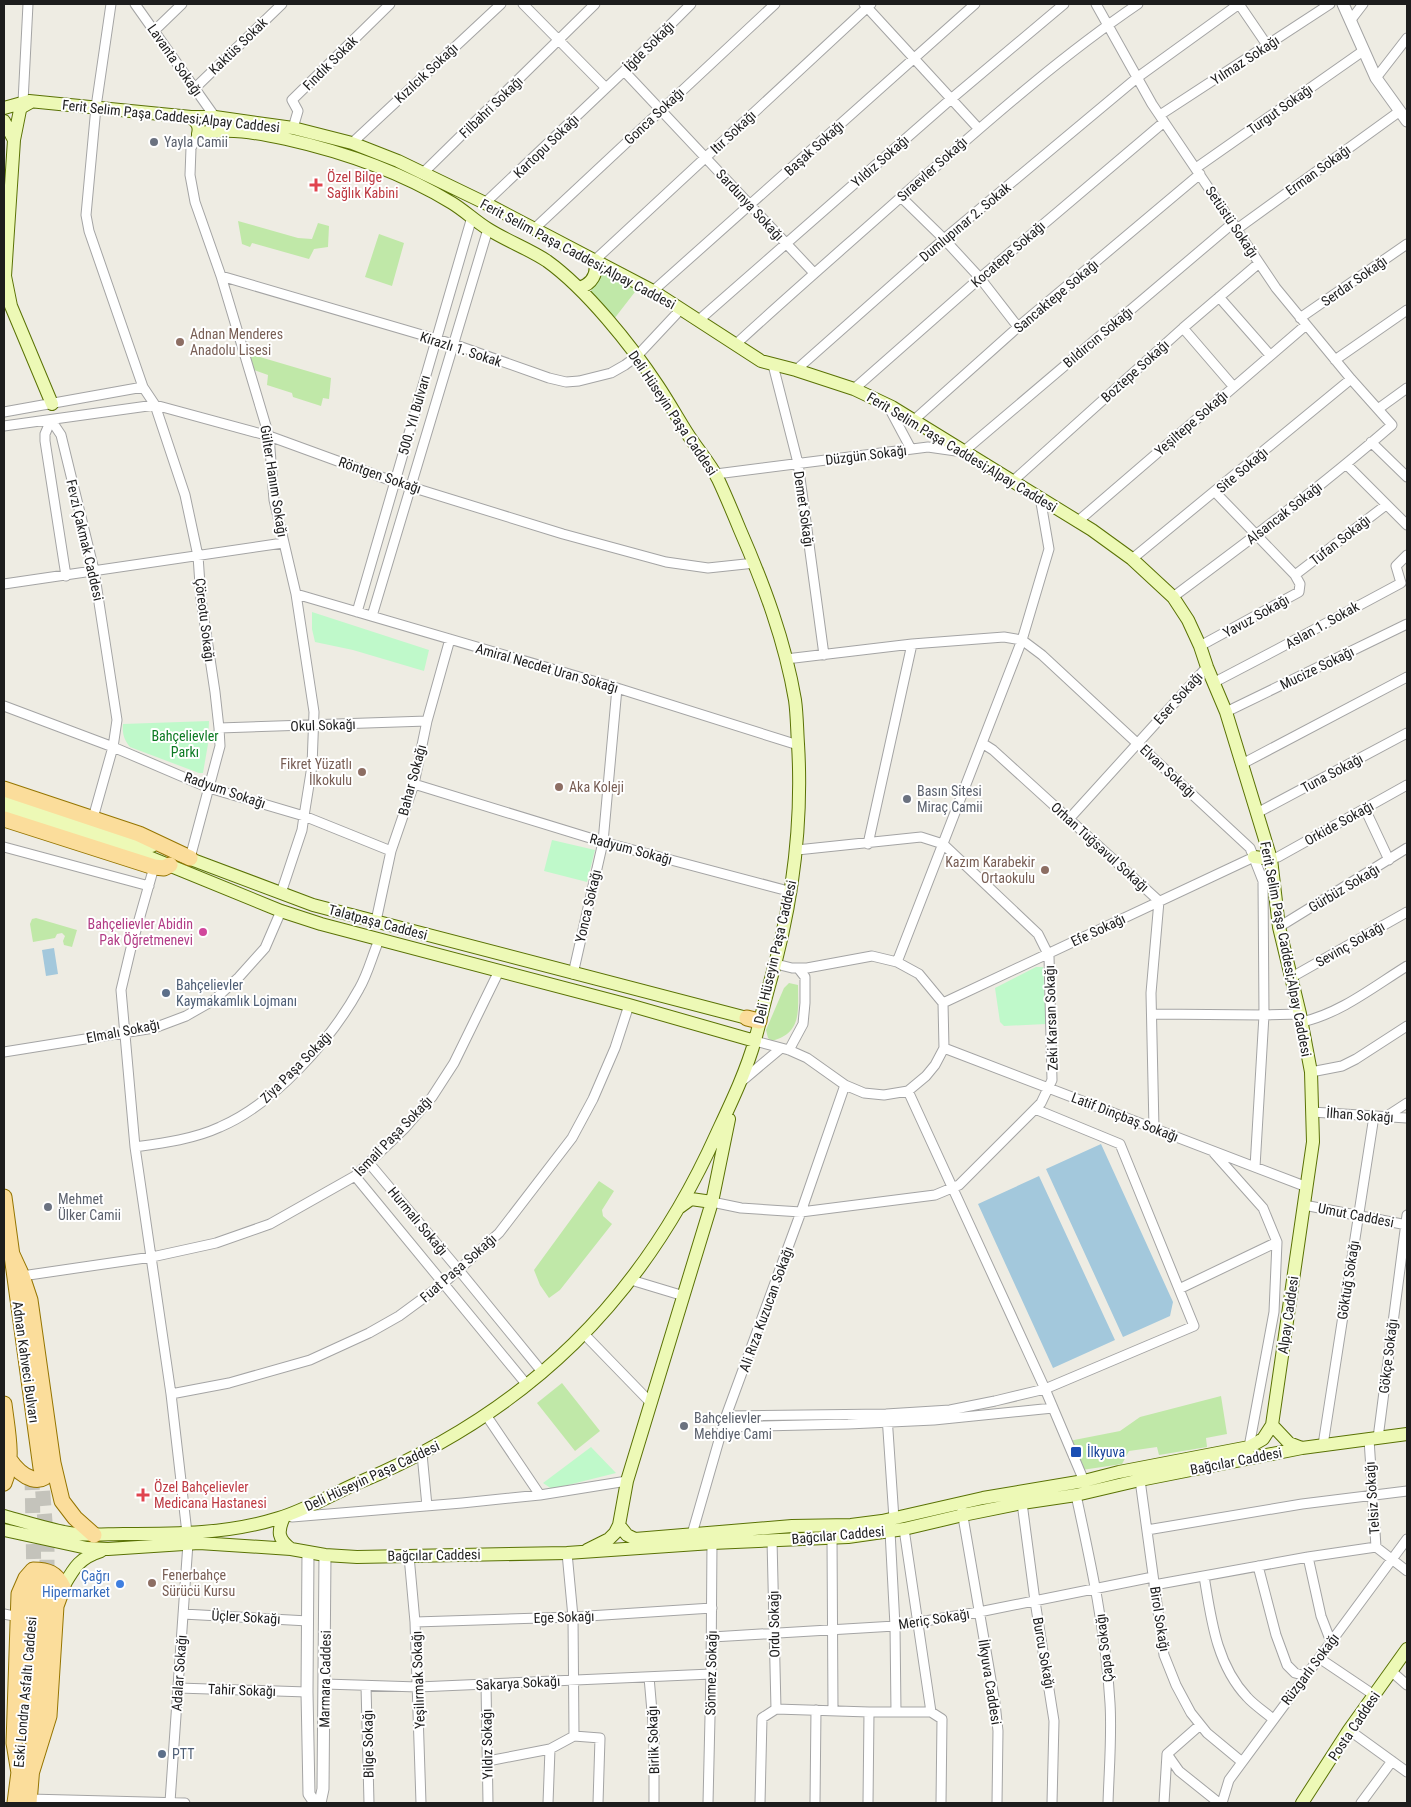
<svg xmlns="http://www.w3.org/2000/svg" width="1411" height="1807" font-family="'Roboto Condensed',sans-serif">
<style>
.grass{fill:#c0e8a8}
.park{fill:#bff9ca}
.water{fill:#a3c8dc}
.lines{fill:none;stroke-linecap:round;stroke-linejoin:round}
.primary-tunnel{stroke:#c4c3bb;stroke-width:15;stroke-dasharray:15 8;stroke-linecap:butt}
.minor-casing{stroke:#a4a4a4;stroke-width:11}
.tertiary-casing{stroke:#a4a4a4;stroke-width:13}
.secondary-casing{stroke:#5a7205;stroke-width:14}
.primary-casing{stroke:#957501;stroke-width:17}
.minor{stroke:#fff;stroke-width:9}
.tertiary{stroke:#fff;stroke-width:11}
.secondary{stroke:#edf9b6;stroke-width:12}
.primary{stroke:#fbdd9b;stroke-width:15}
.worship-dot{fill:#6b7280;stroke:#fff;stroke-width:2}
.health-dot{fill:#e0444e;stroke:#fff;stroke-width:2}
.education-dot{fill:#8d6e63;stroke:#fff;stroke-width:2}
.hotel-dot{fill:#d1479c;stroke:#fff;stroke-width:2}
.service-dot{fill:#5c6f8a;stroke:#fff;stroke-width:2}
.transit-dot{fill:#1a4fb4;stroke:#fff;stroke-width:2}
.shop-dot{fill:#3f7fe0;stroke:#fff;stroke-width:2}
.labels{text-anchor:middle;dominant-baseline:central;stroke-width:4;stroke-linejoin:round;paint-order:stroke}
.street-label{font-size:14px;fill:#1d1d1d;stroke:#fff}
.worship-label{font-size:14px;fill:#5b616d;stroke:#fff;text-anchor:start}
.health-label{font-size:14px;fill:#be3a42;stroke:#fff;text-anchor:start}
.education-label{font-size:14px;fill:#785e54;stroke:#fff;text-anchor:start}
.park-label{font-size:14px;fill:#0c7a22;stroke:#fff}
.hotel-label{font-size:14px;fill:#b23c85;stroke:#fff;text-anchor:end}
.service-label{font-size:14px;fill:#4e5e75;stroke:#fff;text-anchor:start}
.transit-label{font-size:14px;fill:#164399;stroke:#fff;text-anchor:start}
.shop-label{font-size:14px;fill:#366cbe;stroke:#fff;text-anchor:end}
</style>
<rect width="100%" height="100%" fill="#eeece3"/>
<path class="grass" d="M238 221 298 238 312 239 318 223 329 226 328 247 314 249 309 259 252 243 250 247 242 244Z
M379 234 404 243 392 286 365 277Z
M602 270 638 288 614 319 590 293Z
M250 354 331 378 329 399 323 398 321 406 293 397 292 393 267 385 268 375 254 370 251 367Z
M36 918 77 930 72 947 64 945 63 941 65 936 62 933 57 934 55 938 33 942 30 924 32 919Z
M789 983 798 985C798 1011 802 1033 772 1041L768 1038 766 1030 784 988Z
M599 1181 614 1191 602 1210 603 1216 612 1224 560 1290 549 1298 540 1285 534 1270Z
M562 1383 600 1431 575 1451 537 1403Z
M1221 1396 1227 1434 1206 1438 1207 1447 1159 1455 1157 1447 1129 1451 1122 1464 1082 1470 1069 1441 1120 1431 1140 1417Z"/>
<path class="park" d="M312 612 429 650 424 671 353 650 315 642 312 629Z
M209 721 208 744 203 773H199L130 747C124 740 122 733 123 724Z
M552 840 595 850 587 882 544 871Z
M1036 967H1043L1046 1024 1004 1026 1000 1022 995 988Z
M591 1447 616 1473 552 1489 543 1483Z"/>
<path class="water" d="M54 948 58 974 46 976 42 950Z
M1101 1144 1173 1302 1170 1316 1123 1337 1046 1169Z
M1039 1176 1115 1340 1053 1368 978 1204Z"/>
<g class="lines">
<path class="primary-tunnel" d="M41 1468 47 1549V1582
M32 1475 34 1580"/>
<g class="minor-casing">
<path id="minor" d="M111 4 96 107 86 215 89 231 143 387 155 405 185 495 198 556 201 599 215 692 219 728 220 746 190 858
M135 4 215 117
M523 4 606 88
M864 4 978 128
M1096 4 1152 104 1276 288 1351 379 1392 425C1322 486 1247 542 1173 597
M1239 4 1267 45
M1350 21 1363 4
M154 31 182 4
M624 71 814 273
M1376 78 1407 38
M195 88 282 4
M23 102 28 4
M1160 115 1330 4
M293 128 298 111 292 100 390 4
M198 134 191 148 190 175 195 202 221 276 269 436 274 500 296 594 314 712 312 766 304 816 302 830 281 893
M352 143 501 4
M1196 168 1363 51
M423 173 595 4
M901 197 944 239 980 278 1018 327
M485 203 624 71 691 4
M534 229 775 4
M1237 229 1400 111
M595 260 871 4
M221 276 453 344 549 378 566 382 579 381 611 373 625 365 637 356 681 309
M653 291 975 4
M1219 297 1270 355
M1300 318 1407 244
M699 320 951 99 1064 4
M1183 328 1233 386
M735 345C789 295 846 246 901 197 978 130 1054 61 1138 4
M1335 360 1407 310
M773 365 798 463 824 655
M796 370 944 239 1138 77 1239 4
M854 389 980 278 1164 122
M887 404 911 449
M1378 409 1407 388
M4 412 143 387
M51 420 61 435 94 570 117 720 113 747 93 818
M51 420 45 434V441L66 576
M914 420 1018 327 1200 174
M4 426 155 405 269 436 395 482 563 534 666 562 708 568 755 563
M1371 442 1407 477
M1346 464 1407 525
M716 474 928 447 963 452 1233 223
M1013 481 1183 328 1259 263
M1077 522 1306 325
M1132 559 1351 379
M1295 575 1386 505
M4 584 283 543
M296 594 617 688 798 745
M357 612 472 217
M372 616 488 229
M1200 646 1299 592 1300 584 1295 575 1215 492
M786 659 912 644 1004 637 1022 640 1042 655 1250 848 1263 881 1264 1015 1255 1167
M1213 683 1276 650 1401 583 1396 566 1407 555
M4 706 113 747 209 788 304 816 391 851
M1226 712 1407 624
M219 728 427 721
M982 743 993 750 1159 901 1151 993 1154 1128
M1242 764 1407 677
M414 784 603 842 792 892
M1365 809 1389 860
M1257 813 1407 733
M1069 819 1207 667
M868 844 912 644
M4 847 149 886
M1271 859 1278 857 1407 785
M154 867 131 948 121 990 135 1147 171 1394 187 1533
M376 921 391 851 414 784 427 721 450 639
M1279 927 1407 848
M897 962 1022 640 1049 549 1040 497
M573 974 603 842 617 688
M1292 977 1407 912
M943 1003 1254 857
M1152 1014 1264 1015 1300 1014
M1302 1022C1341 1013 1373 987 1407 966
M755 1041 789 1050 807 1058 845 1085 864 1093 884 1095 908 1091 926 1076 935 1065 944 1048 943 1003 919 974 897 962 872 956 807 968H792L776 964
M944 1048 1307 1187
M789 1050 803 1024 805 1003V977L798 968
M4 1052 154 1028 186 1016 214 1000 239 977 265 948 281 911
M1311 1072 1342 1066 1356 1059 1407 1026
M742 1081 780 1049
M908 1091 1045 1389 1084 1481
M1312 1112 1407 1118
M1387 1116 1407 1103
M135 1147C164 1143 194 1139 220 1127 274 1104 331 1040 359 989 368 974 372 956 379 940
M1214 1153 1263 1208 1277 1242 1274 1312 1249 1447
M369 1163 458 1269 543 1373
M355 1176 527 1385
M712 1202 741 1208 801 1212 935 1195 959 1185 1041 1103 1052 1080 1049 956 1038 934 943 844 921 837 797 850
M1304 1205 1407 1225
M22 1276 152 1257 216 1243 270 1224 355 1176 405 1128 432 1097 454 1063 499 971
M631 1280 684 1296
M1179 1289 1277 1242
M584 1334 651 1403
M171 1394 229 1383 310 1360 369 1333 399 1316 444 1283 499 1233 572 1138 593 1099 615 1048 629 1005
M486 1415 540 1495
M726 1416 886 1414 950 1410 995 1401 1045 1389 1194 1326 1120 1144 1035 1109
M887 1416 894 1519
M724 1427 848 1424 934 1420 1053 1408
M1378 1438 1407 1215
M1369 1439 1376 1547 1407 1571
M1323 1445 1374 1116
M422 1454 427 1506
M1140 1480 1164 1655 1176 1685 1191 1713 1207 1733 1242 1762
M1076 1495C1091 1564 1106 1633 1110 1703 1112 1736 1109 1770 1108 1803
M1022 1503 1035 1601 1054 1721 1052 1803
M962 1511 995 1703 998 1731 997 1803
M292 1517 462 1503 540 1495 627 1481
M904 1529 931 1712
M1147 1530 1302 1504 1407 1491
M890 1531 895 1626 896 1712
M692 1534 726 1416 801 1212 845 1085
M832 1538 833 1710
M772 1540 776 1709
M567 1553 573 1617 574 1736
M409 1556 415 1622 421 1803
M1308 1557 1321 1616 1331 1642
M1258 1566 1276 1635 1287 1665 1295 1673 1306 1676
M1204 1576C1211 1618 1216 1664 1247 1697 1254 1705 1265 1712 1273 1719
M1154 1585 1308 1557 1376 1547
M4 1614 19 1617
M183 1614 308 1621
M415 1622 573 1617 712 1608
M712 1637 895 1626 979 1612 1153 1577
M1319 1658 1374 1695
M1391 1671 1407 1685
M649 1677 654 1735V1803
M325 1684 418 1687 711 1674
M486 1684 488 1803
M366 1686 369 1803
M178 1688 307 1692
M1349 1730 1407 1772
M1167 1754 1179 1771 1219 1803
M488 1761 550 1749
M29 1799 185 1803
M170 1802 188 1543
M548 1803 550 1749 574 1736 600 1738 598 1803
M708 1803 711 1674 712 1543
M760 1803 762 1718 776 1709 869 1712H931L942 1719 941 1803
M815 1803 816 1710
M868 1803 869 1712
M1164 1803 1167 1754 1200 1725
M1222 1803 1229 1780 1407 1539
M1361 1803 1392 1761"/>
</g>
<g class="tertiary-casing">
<path id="tertiary" d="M1343 4 1376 78 1407 121
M308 1552 307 1692 309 1794 315 1803
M320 1803 323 1789 325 1555"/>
</g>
<g class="secondary-casing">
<path id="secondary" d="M31 102 22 107 20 110 14 140 5 276 11 306 52 404
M4 108 29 101 191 117H215L293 128 352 143 398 161 485 203 653 291 761 361 796 370 854 389 892 407 1092 530 1132 559 1173 597 1188 620 1200 646 1207 667 1226 712 1271 859 1279 927 1300 1014 1311 1072 1313 1142 1272 1425 1263 1439 1249 1447 1119 1472 1084 1481 983 1498 882 1521 851 1525 792 1526 635 1539 627 1535 619 1525
M4 121 14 140
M579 288C592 284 598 274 595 260
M4 799 152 846
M4 809 139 853 281 911 321 924 629 1005 755 1041
M180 855 313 905 747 1018
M1254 857 1271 859
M680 1207 691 1199 712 1202
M1272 1425 1289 1443 1302 1448
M4 1516C25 1522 47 1529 69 1533 87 1536 106 1534 124 1534 177 1534 228 1534 279 1518 306 1510 334 1493 360 1482 529 1411 642 1300 717 1133 731 1103 746 1072 755 1040 760 1022 764 1004 769 986 792 907 803 827 798 744 797 729 797 714 795 700 785 641 764 585 740 530 733 513 726 496 718 479 710 463 697 449 687 433 677 417 668 401 658 386 631 345 586 289 547 261 529 249 507 241 488 229 475 221 465 211 452 203 401 172 344 152 286 139 258 133 227 127 198 134 200 126 197 122 191 117
M284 1517C277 1532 278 1539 291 1549
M4 1530 87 1548 108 1549 199 1543 291 1549 325 1555 357 1557 567 1553 712 1543 848 1537 904 1529 963 1515 1022 1503 1076 1495 1140 1480 1302 1448 1407 1434
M587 1550 609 1539 615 1533 619 1525 627 1481 712 1202 729 1119
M63 1587C74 1568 79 1558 101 1551
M1302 1803 1349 1730 1407 1649"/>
</g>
<g class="primary-casing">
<path id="primary" d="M4 789 139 834 190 858
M4 819 154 867 164 868 170 865
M747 1018 759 1021
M4 1197 41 1468
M10 1250 22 1276 30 1300 53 1463 62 1501 75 1518 94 1535
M4 1404C7 1429 14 1460 4 1483
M9 1459C21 1477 44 1492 53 1464
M23 1728 29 1671 34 1580
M19 1773 14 1743 19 1594 26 1578 33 1570C48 1570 56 1573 63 1587L56 1606 49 1716 31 1774
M15 1803 20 1764
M29 1803 47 1582"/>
</g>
<use href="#minor" class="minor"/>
<use href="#tertiary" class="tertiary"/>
<use href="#secondary" class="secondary"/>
<use href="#primary" class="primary"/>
</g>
<g class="worship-dot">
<circle cx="154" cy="142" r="5"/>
<circle cx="907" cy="799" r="5"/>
<circle cx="48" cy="1207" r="5"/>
<circle cx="684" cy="1426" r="5"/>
</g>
<g class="health-dot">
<path d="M313.5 177.5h5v5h5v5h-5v5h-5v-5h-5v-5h5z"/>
<path d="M140.5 1487.5h5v5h5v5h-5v5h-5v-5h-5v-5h5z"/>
</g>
<g class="education-dot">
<circle cx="180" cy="342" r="5"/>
<circle cx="362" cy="772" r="5"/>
<circle cx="559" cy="787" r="5"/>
<circle cx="1045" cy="870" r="5"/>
<circle cx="152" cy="1583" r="5"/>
</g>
<circle class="hotel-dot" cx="203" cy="932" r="5"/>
<g class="service-dot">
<circle cx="166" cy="993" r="5"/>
<circle cx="162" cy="1754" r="5"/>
</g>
<rect class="transit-dot" x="1070" y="1446" width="12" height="12" rx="2.5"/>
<circle class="shop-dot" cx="120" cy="1584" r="5"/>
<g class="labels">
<g class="street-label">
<text transform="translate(238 46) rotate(-44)">Kaktüs Sokak</text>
<text transform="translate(649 46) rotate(-45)">İğde Sokağı</text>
<text transform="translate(175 60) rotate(55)">Lavanta Sokağı</text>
<text transform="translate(1245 60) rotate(-33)">Yılmaz Sokağı</text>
<text transform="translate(330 63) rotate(-45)">Fındık Sokak</text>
<text transform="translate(426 73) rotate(-43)">Kızılcık Sokağı</text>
<text transform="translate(491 107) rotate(-44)">Filbahri Sokağı</text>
<text transform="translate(1280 109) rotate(-35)">Turgut Sokağı</text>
<text transform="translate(171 116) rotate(6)">Ferit Selim Paşa Caddesi;Alpay Caddesi</text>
<text transform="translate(654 116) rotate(-43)">Gonca Sokağı</text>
<text transform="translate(733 132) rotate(-43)">Itır Sokağı</text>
<text transform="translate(546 146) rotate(-44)">Kartopu Sokağı</text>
<text transform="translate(814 148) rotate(-42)">Başak Sokağı</text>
<text transform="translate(880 161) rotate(-41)">Yıldız Sokağı</text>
<text transform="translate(932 169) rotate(-42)">Sıraevler Sokağı</text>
<text transform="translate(1318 170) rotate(-36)">Erman Sokağı</text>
<text transform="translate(750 205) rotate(47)">Sardunya Sokağı</text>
<text transform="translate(965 222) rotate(-40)">Dumlupınar 2. Sokak</text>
<text transform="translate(1232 222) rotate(56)">Setüstü Sokağı</text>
<text transform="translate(578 254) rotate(28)">Ferit Selim Paşa Caddesi;Alpay Caddesi</text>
<text transform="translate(1008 254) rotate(-41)">Kocatepe Sokağı</text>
<text transform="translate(1354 281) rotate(-35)">Serdar Sokağı</text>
<text transform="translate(1056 296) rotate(-40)">Sancaktepe Sokağı</text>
<text transform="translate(1098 337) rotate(-40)">Bıldırcın Sokağı</text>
<text transform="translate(461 349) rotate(18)">Kirazlı 1. Sokak</text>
<text transform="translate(1135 371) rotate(-42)">Boztepe Sokağı</text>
<text transform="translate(673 413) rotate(56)">Deli Hüseyin Paşa Caddesi</text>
<text transform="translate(414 415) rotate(-74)">500. Yıl Bulvarı</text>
<text transform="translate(1191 423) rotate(-41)">Yeşiltepe Sokağı</text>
<text transform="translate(962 452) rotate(31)">Ferit Selim Paşa Caddesi;Alpay Caddesi</text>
<text transform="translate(866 455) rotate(-7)">Düzgün Sokağı</text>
<text transform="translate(1242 470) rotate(-40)">Site Sokağı</text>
<text transform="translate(380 475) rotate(19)">Röntgen Sokağı</text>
<text transform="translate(274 481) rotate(81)">Gülter Hanım Sokağı</text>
<text transform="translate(804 509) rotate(82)">Demet Sokağı</text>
<text transform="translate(1284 513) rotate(-38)">Alsancak Sokağı</text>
<text transform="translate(85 540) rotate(77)">Fevzi Çakmak Caddesi</text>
<text transform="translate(1340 540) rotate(-38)">Tufan Sokağı</text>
<text transform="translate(1256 616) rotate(-29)">Yavuz Sokağı</text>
<text transform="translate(205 620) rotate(83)">Çöreotu Sokağı</text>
<text transform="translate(1322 625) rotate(-29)">Aslan 1. Sokak</text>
<text transform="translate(547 668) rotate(16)">Amiral Necdet Uran Sokağı</text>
<text transform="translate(1317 668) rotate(-26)">Mucize Sokağı</text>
<text transform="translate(1178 698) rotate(-48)">Eser Sokağı</text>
<text transform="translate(323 725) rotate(-2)">Okul Sokağı</text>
<text transform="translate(1168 771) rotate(43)">Elvan Sokağı</text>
<text transform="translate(1332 773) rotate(-28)">Tuna Sokağı</text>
<text transform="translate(412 780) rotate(-75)">Bahar Sokağı</text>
<text transform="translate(225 790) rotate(19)">Radyum Sokağı</text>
<text transform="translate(1339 823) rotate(-29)">Orkide Sokağı</text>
<text transform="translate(1100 847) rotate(42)">Orhan Tuğsavul Sokağı</text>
<text transform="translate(631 849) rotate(15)">Radyum Sokağı</text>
<text transform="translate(1344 888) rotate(-31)">Gürbüz Sokağı</text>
<text transform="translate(588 906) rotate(-77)">Yonca Sokağı</text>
<text transform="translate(378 922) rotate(15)">Talatpaşa Caddesi</text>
<text transform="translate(1098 930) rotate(-25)">Efe Sokağı</text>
<text transform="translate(1350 944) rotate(-30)">Sevinç Sokağı</text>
<text transform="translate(1286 949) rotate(79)">Ferit Selim Paşa Caddesi;Alpay Caddesi</text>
<text transform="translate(775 952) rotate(-77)">Deli Hüseyin Paşa Caddesi</text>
<text transform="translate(1051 1018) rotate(-92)">Zeki Karsan Sokağı</text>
<text transform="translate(123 1031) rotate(-11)">Elmalı Sokağı</text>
<text transform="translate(296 1067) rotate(-45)">Ziya Paşa Sokağı</text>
<text transform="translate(1360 1115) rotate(4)">İlhan Sokağı</text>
<text transform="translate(1125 1117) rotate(21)">Latif Dinçbaş Sokağı</text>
<text transform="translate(393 1136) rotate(-46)">İsmail Paşa Sokağı</text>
<text transform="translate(1356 1215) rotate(11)">Umut Caddesi</text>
<text transform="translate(418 1221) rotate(50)">Hurmalı Sokağı</text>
<text transform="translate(458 1268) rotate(-41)">Fuat Paşa Sokağı</text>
<text transform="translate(1348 1280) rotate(-81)">Göktuğ Sokağı</text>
<text transform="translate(766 1309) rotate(-70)">Ali Rıza Kuzucan Sokağı</text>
<text transform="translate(1288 1315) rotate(-82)">Alpay Caddesi</text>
<text transform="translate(1388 1356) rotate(-83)">Gökçe Sokağı</text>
<text transform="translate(26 1362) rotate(82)">Adnan Kahveci Bulvarı</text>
<text transform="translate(1236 1461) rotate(-11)">Bağcılar Caddesi</text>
<text transform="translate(372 1476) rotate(-25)">Deli Hüseyin Paşa Caddesi</text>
<text transform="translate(1372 1498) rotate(-94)">Telsiz Sokağı</text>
<text transform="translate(838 1535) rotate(-5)">Bağcılar Caddesi</text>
<text transform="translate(434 1555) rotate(-1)">Bağcılar Caddesi</text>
<text transform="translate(246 1617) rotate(3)">Üçler Sokağı</text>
<text transform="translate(564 1617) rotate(-2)">Ege Sokağı</text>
<text transform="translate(934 1619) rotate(-9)">Meriç Sokağı</text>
<text transform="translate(1160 1619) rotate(81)">Birol Sokağı</text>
<text transform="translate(774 1624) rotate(-91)">Ordu Sokağı</text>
<text transform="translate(1104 1648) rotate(-97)">Çapa Sokağı</text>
<text transform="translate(1044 1653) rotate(80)">Burcu Sokağı</text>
<text transform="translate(1310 1669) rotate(-53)">Rüzgarlı Sokağı</text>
<text transform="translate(179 1673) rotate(-86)">Adalar Sokağı</text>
<text transform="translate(711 1673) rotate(-89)">Sönmez Sokağı</text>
<text transform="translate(325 1679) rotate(-89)">Marmara Caddesi</text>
<text transform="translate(418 1680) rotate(-92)">Yeşilırmak Sokağı</text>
<text transform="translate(990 1682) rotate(81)">İlkyuva Caddesi</text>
<text transform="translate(518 1683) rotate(-3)">Sakarya Sokağı</text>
<text transform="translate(242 1690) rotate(2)">Tahir Sokağı</text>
<text transform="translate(25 1692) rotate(-85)">Eski Londra Asfaltı Caddesi</text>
<text transform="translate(1354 1726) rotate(-56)">Posta Caddesi</text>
<text transform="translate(653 1740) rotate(-92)">Birlik Sokağı</text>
<text transform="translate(368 1744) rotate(-91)">Bilge Sokağı</text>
<text transform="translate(487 1744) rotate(-91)">Yıldız Sokağı</text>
</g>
<g class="worship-label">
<text x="164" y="142">Yayla Camii</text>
<text x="917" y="791">Basın Sitesi<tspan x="917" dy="16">Miraç Camii</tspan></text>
<text x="58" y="1199">Mehmet<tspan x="58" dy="16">Ülker Camii</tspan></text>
<text x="694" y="1418">Bahçelievler<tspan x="694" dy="16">Mehdiye Cami</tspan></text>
</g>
<g class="health-label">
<text x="327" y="177">Özel Bilge<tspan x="327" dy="16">Sağlık Kabini</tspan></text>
<text x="154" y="1487">Özel Bahçelievler<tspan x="154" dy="16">Medicana Hastanesi</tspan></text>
</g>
<g class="education-label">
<text x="190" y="334">Adnan Menderes<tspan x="190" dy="16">Anadolu Lisesi</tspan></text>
<text x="352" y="764" text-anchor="end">Fikret Yüzatlı<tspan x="352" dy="16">İlkokulu</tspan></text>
<text x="569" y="787">Aka Koleji</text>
<text x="1035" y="862" text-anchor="end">Kazım Karabekir<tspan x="1035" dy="16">Ortaokulu</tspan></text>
<text x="162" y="1575">Fenerbahçe<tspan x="162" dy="16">Sürücü Kursu</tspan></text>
</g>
<g class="park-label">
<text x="185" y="736">Bahçelievler<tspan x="185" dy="16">Parkı</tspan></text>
</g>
<g class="hotel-label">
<text x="193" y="924">Bahçelievler Abidin<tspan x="193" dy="16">Pak Öğretmenevi</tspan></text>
</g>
<g class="service-label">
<text x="176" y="985">Bahçelievler<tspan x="176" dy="16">Kaymakamlık Lojmanı</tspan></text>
<text x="172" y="1754">PTT</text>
</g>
<g class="transit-label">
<text x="1087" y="1452">İlkyuva</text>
</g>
<g class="shop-label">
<text x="110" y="1576">Çağrı<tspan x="110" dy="16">Hipermarket</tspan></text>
</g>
</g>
<rect width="1411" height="1807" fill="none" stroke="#1d1d1d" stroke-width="10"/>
</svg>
